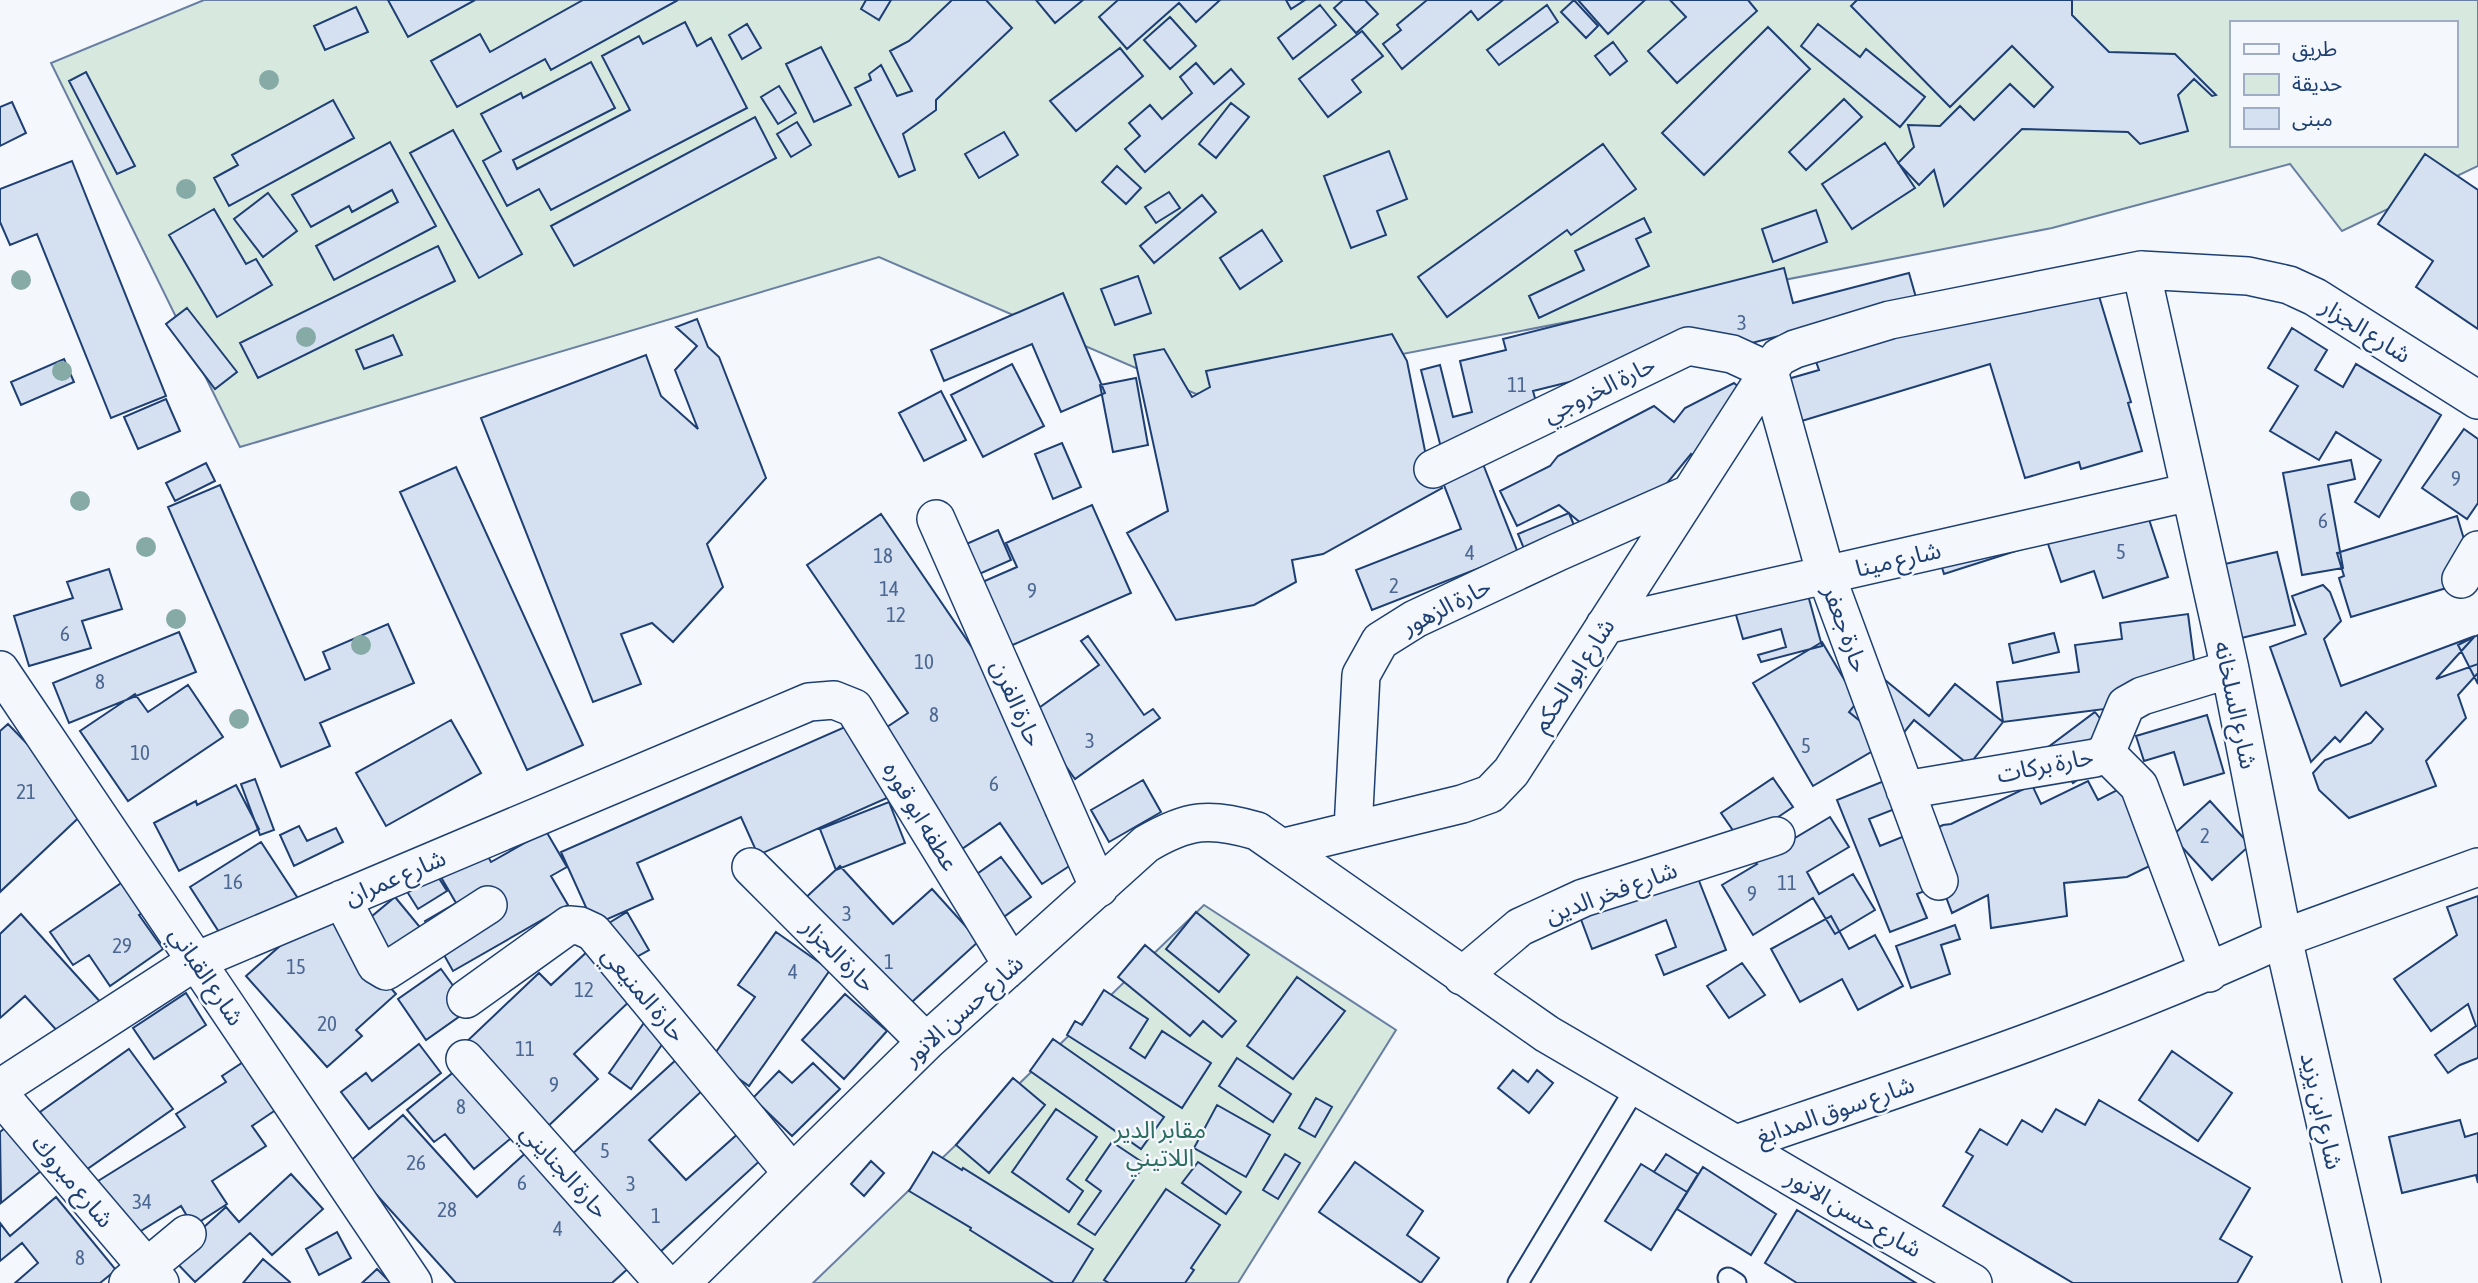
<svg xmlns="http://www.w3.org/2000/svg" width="2478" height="1283" font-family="'Asap Condensed','Noto Sans Arabic',sans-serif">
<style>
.green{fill:#d7e8df;stroke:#687fa3;stroke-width:2;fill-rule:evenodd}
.building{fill:#d5e0f0;stroke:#1d3f73;stroke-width:2}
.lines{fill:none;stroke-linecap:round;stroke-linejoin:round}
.service-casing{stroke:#1d3f73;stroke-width:23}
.minor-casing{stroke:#1d3f73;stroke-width:40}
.service{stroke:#f4f7fb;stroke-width:19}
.minor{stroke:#f4f7fb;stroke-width:37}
.tree{fill:#86aba6}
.labels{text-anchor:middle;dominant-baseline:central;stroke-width:5;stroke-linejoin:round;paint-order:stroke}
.number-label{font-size:21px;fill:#4b6792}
.street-label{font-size:24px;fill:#1d3f73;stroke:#f4f7fb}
.park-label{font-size:24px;fill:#2c6c60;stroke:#f4f7fb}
</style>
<rect width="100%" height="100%" fill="#f4f7fb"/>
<path class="green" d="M204 0H2478V166L2342 231 2290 164 2052 228 1196 394 879 257 240 447 51 63ZM2231 23H2455V145H2231Z
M1204 905 1396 1030 1238 1283H813Z"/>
<path class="building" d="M388 0H475L408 37Z
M583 0H678L551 70 545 59 457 107 431 61 480 34 490 52Z
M866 0H891L879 20 861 9Z
M952 0H986L1012 28 936 100V110L903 134 915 170 899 177 855 88 871 80 869 74 881 65 897 96 912 91 890 51 909 41Z
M1036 0H1083L1055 23Z
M1118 0H1220L1196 22 1179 3 1127 49 1099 17Z
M1286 0H1305L1291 9Z
M1343 0H1365L1378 14 1356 33 1334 8Z
M1427 0H1503L1478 20 1471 11 1402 69 1383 44 1401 30 1397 25Z
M1574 0 1598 26 1586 38 1561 12Z
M1578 0H1645L1608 34Z
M1670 0H1748L1757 11 1677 83 1648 51 1686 17Z
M1857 0H2072V15L2109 52 2175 54 2216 95 2212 96 2194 79 2178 95 2188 131 2140 144 2128 132 2022 129 1944 206 1934 170 1919 185 1898 163 1914 147 1908 125 1940 126 1960 106 1974 120 2010 84 2034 107 2053 87 2012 46 1950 107 1851 6Z
M1320 5 1336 25 1293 59 1278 38Z
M1547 5 1558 22 1499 65 1487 50Z
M356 7 368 32 325 50 314 26Z
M1170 17 1196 46 1170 69 1144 40Z
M685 22 697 46 711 38 747 108 551 210 539 189 507 206 483 161 501 151 481 114 521 93 523 98 591 62 615 108 513 160 517 169 630 110 602 56 639 36 643 44Z
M747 24 761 48 742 59 729 35Z
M1818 24 1860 57 1866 49 1925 97 1900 127 1801 46Z
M1768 27 1810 69 1704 175 1662 133Z
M1362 31 1383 56 1352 80 1361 92 1328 117 1299 79Z
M1613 42 1627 61 1610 75 1595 56Z
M821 47 851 105 814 122 786 64Z
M1120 48 1143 76 1076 131 1050 101Z
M1196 63 1214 84 1231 69 1244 84 1145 172 1125 149 1140 136 1129 123 1150 105 1162 119 1192 93 1180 77Z
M86 72 135 166 117 174 69 81Z
M779 86 796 113 778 124 761 97Z
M1844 99 1862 117 1806 170 1789 152Z
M333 100 354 138 229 206 214 178 238 165 232 155Z
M12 102 26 133 0 146V107Z
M1231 103 1249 117 1216 158 1199 144Z
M755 117 776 158 574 266 551 226Z
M797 122 811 145 791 157 777 134Z
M453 130 522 254 479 278 410 153Z
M1004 132 1018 155 979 178 965 154Z
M390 142 436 226 334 280 316 246 398 202 392 190 352 212 349 206 311 227 292 195Z
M1885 143 1915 188 1852 229 1822 184Z
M1603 144 1636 189 1571 235 1567 230 1447 317 1418 277Z
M1389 151 1407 199 1377 211 1386 235 1351 248 1324 176Z
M2425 154 2478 190V329L2416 287 2433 261 2378 224Z
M72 161 166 396 111 418 37 234 10 245 0 222V189Z
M1117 166 1141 188 1126 204 1102 182Z
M1169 192 1180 208 1156 223 1145 207Z
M268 193 297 231 263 257 234 219Z
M1202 195 1216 212 1154 263 1140 246Z
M214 209 246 264 256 259 272 285 217 317 169 235Z
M1816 210 1827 242 1773 262 1762 229Z
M1644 218 1651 232 1636 239 1649 266 1539 318 1529 296 1584 270 1575 251Z
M1262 230 1282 261 1240 289 1220 258Z
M438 246 455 281 258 378 240 343Z
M1784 268 1793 303 1909 273 1917 301 1728 349 1727 343 1533 391 1540 416 1446 467 1421 370 1440 365 1453 417 1472 412 1460 361 1506 350 1503 339Z
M2092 273 2131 402 2128 403 2142 451 2081 469 2079 462 2025 478 1990 364 1795 423 1781 381 1819 370 1814 356Z
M1138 276 1151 313 1115 325 1101 289Z
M1063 293 1105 393 1061 412 1032 344 944 381 931 350Z
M187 308 237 372 215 389 166 324Z
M697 319 708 347 719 357 766 478 707 544 723 587 673 642 652 623 621 634 641 684 593 702 481 418 646 355 661 396 698 429 675 370 697 346 676 327Z
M2292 328 2327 350 2315 370 2343 387 2356 364 2441 415 2379 517 2355 502 2381 460 2336 432 2319 460 2270 431 2298 386 2268 368Z
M1392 334 1407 361 1427 461 1442 488 1323 554 1292 560 1296 582 1254 605 1176 620 1127 533 1168 511 1134 355 1164 349 1192 397 1210 387 1206 371Z
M393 335 402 355 364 369 356 350Z
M64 359 74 382 21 405 11 382Z
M1012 364 1044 426 983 457 951 395Z
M1136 378 1148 445 1113 452 1100 385Z
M1734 383 1759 404 1706 468 1691 454 1664 487 1587 528 1559 505 1517 526 1500 491 1550 466 1558 456 1654 406 1674 422 1685 408Z
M941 391 966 440 924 461 899 413Z
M166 399 180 431 138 449 124 417Z
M2464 429 2478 439V503L2467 519 2422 488Z
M1062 443 1081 487 1053 499 1035 454Z
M2351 460 2355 479 2328 485 2343 568 2302 575 2283 473Z
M206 463 215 481 175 501 166 483Z
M1483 464 1518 553 1372 610 1356 570 1461 529 1442 480Z
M456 467 583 745 527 770 400 492Z
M220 485 305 680 330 669 323 652 388 624 414 683 320 723 330 746 281 767 168 507Z
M2139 489 2168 577 2103 598 2094 571 2061 582 2047 541 1944 574 1938 555Z
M1092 505 1131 593 1008 647 980 583 1017 567 1006 543Z
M1569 513 1582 545 1531 566 1518 534Z
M881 514 1074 797 1046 815 1077 861 1042 884 1000 823 956 853 875 735 908 713 807 565Z
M2457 516 2476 579 2351 617 2339 578 2344 576 2337 553Z
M998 530 1011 560 977 575 964 545Z
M2277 552 2295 625 2229 641 2212 567Z
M109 569 122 609 82 621 91 648 29 666 14 616 73 598 67 582Z
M2323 585 2330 592 2341 621 2324 639 2341 686 2475 636 2436 679 2478 664V673L2458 695 2466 718 2426 761 2436 786 2349 818 2319 790 2313 773 2325 760 2371 743 2383 729 2366 712 2340 742 2335 737 2311 762 2270 647 2306 634 2292 596Z
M1806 588 1822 646 1761 662 1758 655 1786 647 1781 629 1743 639 1734 608Z
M2188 614 2199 697 2003 722 1997 682 2079 672 2075 645 2122 639 2120 623Z
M179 632 196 672 69 723 53 683Z
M2054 633 2059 652 2013 663 2009 644Z
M2478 635V684L2458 645Z
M1088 636 1144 715 1153 709 1160 718 1075 779 1029 715 1099 665 1081 641Z
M1822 642 1883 745 1813 786 1753 683Z
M1879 675 1929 716 1955 684 2003 722 1969 765 1914 720 1892 747 1849 712Z
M188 685 223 737 128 801 80 731 135 694 148 712Z
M2095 712 2122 746 2073 783 2047 748Z
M2207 715 2224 773 2184 785 2174 752 2144 761 2136 736Z
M451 720 481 773 386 826 356 773Z
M854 723 887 798 758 855 741 817 637 863 653 899 594 925 561 852Z
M8 724 89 808 0 892V731Z
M1773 778 1793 807 1741 842 1721 813Z
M255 779 274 830 260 835 241 784Z
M1889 779 1900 807 1869 819 1880 846 1917 831 1939 885 1917 894 1927 918 1890 932 1837 800Z
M1143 780 1161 812 1109 842 1091 810Z
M2088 781 2098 800 2129 784 2166 858 2127 877 2064 883 2067 916 1991 928 1988 895 1952 913 1923 835 1943 825 1951 824 2032 785 2041 804Z
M236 785 259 829 179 871 154 823 196 801 197 805Z
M2210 801 2250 845 2212 880 2172 836Z
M889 802 905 843 836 870 820 829Z
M1830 817 1849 847 1807 872 1819 894 1853 874 1875 910 1835 934 1813 898 1753 935 1722 885 1757 864 1755 862Z
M299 826 307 841 336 828 343 842 294 866 280 835Z
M546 831 567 867 551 876 568 905 453 971 425 921 456 903 431 860 476 835 491 862Z
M261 842 301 903 230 949 190 887Z
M425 856 447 891 418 909 396 874Z
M1001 857 1031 897 997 922 967 881Z
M840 866 893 924 932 889 979 941 902 1011 802 901Z
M1694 868 1726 950 1664 975 1656 955 1676 947 1666 920 1592 949 1579 914Z
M133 875 154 905 139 915 163 949 110 986 89 955 73 965 50 932Z
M2478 896V1058L2460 1065 2448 1073 2435 1055 2476 1026 2468 1004 2431 1031 2394 979 2457 935 2447 907Z
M395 897 438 949 401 979 359 927Z
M322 909 396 994 356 1030 362 1036 327 1067 246 976Z
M627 912 649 950 631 960 609 923Z
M1196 912 1249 955 1219 992 1166 949Z
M21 914 112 1015 74 1049 25 996 0 1018V934Z
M1831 916 1849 949 1875 935 1903 986 1858 1010 1842 979 1800 1002 1771 949Z
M1955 925 1960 939 1941 945 1950 974 1911 988 1896 946Z
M776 932 830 970 749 1086 711 1059 755 997 738 985Z
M1145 945 1236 1021 1222 1037 1203 1021 1190 1036 1118 977Z
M589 950 634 997 574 1054 598 1079 543 1131 462 1046 539 973 551 985Z
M1742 963 1765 995 1729 1018 1707 986Z
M441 969 470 1009 426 1040 398 999Z
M1297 977 1345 1011 1293 1079 1247 1046Z
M1104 990 1148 1019 1130 1048 1145 1058 1162 1031 1211 1063 1182 1108 1067 1035 1075 1021 1082 1025Z
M186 993 206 1025 154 1059 133 1028Z
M845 994 887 1031 844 1079 802 1040Z
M646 1020 668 1036 631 1089 609 1073Z
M1053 1039 1164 1117 1141 1149 1030 1071Z
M419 1044 441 1073 369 1129 341 1092 366 1073 372 1081Z
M129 1049 173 1109 83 1172 40 1112Z
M2172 1051 2232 1093 2198 1141 2139 1100Z
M254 1055 286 1103 252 1126 266 1146 212 1181 227 1204 193 1226 181 1206 136 1234 122 1219 98 1181 185 1127 176 1114 226 1082 222 1076Z
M1237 1058 1291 1094 1273 1122 1219 1086Z
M677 1059 704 1089 649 1140 686 1180 741 1131 764 1157 659 1253 570 1156Z
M813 1063 840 1089 792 1136 753 1098 779 1071 792 1083Z
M461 1066 516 1134 474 1169 445 1134 434 1142 407 1110Z
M1513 1070 1528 1082 1537 1070 1553 1083 1529 1113 1498 1088Z
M1013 1078 1045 1105 989 1173 956 1145Z
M1316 1098 1332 1107 1315 1137 1299 1128Z
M2099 1100 2250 1188 2220 1239 2252 1257 2237 1283H2073L1943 1206 1973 1156 1966 1152 1980 1129 2007 1145 2022 1120 2042 1132 2056 1109 2085 1125Z
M1217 1105 1270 1135 1246 1177 1194 1148Z
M1056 1109 1097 1137 1067 1179 1083 1191 1069 1212 1012 1172Z
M403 1115 477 1197 530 1149 632 1265 612 1283H456L348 1163Z
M2460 1120 2465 1137 2478 1133V1183L2476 1175 2402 1193 2389 1137Z
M6 1127 42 1170 1 1203 0 1132Z
M1112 1142 1145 1164 1095 1235 1078 1224 1101 1191 1086 1180Z
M933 1152 962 1170 963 1168 1093 1249 1072 1283H1054L970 1230 971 1228 909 1191Z
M1285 1154 1300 1163 1278 1199 1263 1190Z
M1666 1154 1698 1174 1687 1192 1654 1172Z
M871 1161 884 1173 864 1196 851 1184Z
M1198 1162 1241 1192 1226 1214 1182 1183Z
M1355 1162 1423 1211 1407 1235 1439 1258 1421 1283 1319 1212Z
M1641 1164 1687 1192 1651 1250 1605 1221Z
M1703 1167 1776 1214 1751 1255 1677 1209Z
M291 1174 323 1209 272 1255 250 1233 195 1282 171 1257 226 1207 239 1222Z
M1166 1189 1220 1225 1191 1268 1194 1270 1185 1283H1109L1104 1280Z
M56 1197 116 1270 100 1283H15L38 1263 22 1243 0 1261V1223L10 1236Z
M1797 1210 1916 1283H1797L1765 1263Z
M337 1232 351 1258 319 1275 306 1249Z
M263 1259 290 1282 289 1283H243Z
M377 1269 391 1283H362Z"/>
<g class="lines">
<g class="service-casing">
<path id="service" d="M1728 1278 1736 1283
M1518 1283 1636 1087"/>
</g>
<g class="minor-casing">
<path id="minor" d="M2141 270 2230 669 2283 938 2478 867
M1769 371 1826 575 1939 881
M1433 469 1688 346 1732 354 1769 371
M936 519 1099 888
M2461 579 2478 550
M1605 625 2190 492
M0 670 413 1283
M2106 753 2139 786 2209 973
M1905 790 2095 758 2106 753 2126 705 2142 696 2230 669
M1353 830 1361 675 1380 641 1415 619 1558 552 1689 494
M1281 848 1462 804 1490 794 1511 772 1769 371 1779 357 1795 349 1890 320 2141 270 2248 276 2289 285 2315 297 2478 400
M751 867 926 1042
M342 899 376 965 386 971 488 905
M1462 976 1520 927 1583 898 1776 836
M466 999 569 925 580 926 593 932 792 1173
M465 1059 664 1283
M0 1088 196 961 809 702 834 700 854 708 1012 965
M0 1095 160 1283
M1736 1144C1920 1081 2106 1020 2283 938L2362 1283
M128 1283 187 1234
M681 1283 926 1042 1146 844C1188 819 1210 817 1257 831L1547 1034 1973 1283"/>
</g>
<use href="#service" class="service"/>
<use href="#minor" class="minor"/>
</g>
<g class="tree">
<circle cx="269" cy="80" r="10"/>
<circle cx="186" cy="189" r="10"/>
<circle cx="21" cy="280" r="10"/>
<circle cx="306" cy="337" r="10"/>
<circle cx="62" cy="371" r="10"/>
<circle cx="80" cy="501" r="10"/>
<circle cx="146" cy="547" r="10"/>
<circle cx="176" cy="619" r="10"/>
<circle cx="361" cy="645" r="10"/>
<circle cx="239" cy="719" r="10"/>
</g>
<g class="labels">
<g class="number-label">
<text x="1742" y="322">3</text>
<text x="1517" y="384">11</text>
<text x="2456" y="478">9</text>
<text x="2323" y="520">6</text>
<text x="2121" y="551">5</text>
<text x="1470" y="552">4</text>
<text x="883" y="555">18</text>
<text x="1394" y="585">2</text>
<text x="889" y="588">14</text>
<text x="1032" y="590">9</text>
<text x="896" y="614">12</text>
<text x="65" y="633">6</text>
<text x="924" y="661">10</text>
<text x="100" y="681">8</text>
<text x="934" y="714">8</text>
<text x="1090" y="740">3</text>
<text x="1806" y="745">5</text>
<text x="140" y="752">10</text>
<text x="994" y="783">6</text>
<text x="26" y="791">21</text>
<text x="2205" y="835">2</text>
<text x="233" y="881">16</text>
<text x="1787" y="882">11</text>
<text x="1752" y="893">9</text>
<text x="847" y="913">3</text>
<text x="122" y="945">29</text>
<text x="889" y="961">1</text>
<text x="296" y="966">15</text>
<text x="793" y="971">4</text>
<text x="584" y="989">12</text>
<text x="327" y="1023">20</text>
<text x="525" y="1048">11</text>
<text x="554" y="1084">9</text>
<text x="461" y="1106">8</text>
<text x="605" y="1150">5</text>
<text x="416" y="1162">26</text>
<text x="522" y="1182">6</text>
<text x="631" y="1183">3</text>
<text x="142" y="1201">34</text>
<text x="447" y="1209">28</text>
<text x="656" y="1215">1</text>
<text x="558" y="1228">4</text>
<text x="80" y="1257">8</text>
</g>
<g class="street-label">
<text transform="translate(2366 330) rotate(32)">شارع الجزار</text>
<text transform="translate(1599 389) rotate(-26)">حارة الخروجي</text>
<text transform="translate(1898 559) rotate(-13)">شارع مينا</text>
<text transform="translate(1446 606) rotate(-27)">حارة الزهور</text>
<text transform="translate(1846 629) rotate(70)">حارة جعفر</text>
<text transform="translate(1573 675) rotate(-57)">شارع ابو الحكم</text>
<text transform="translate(1017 703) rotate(66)">حارة الفرن</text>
<text transform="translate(2236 705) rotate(78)">شارع السلخانه</text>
<text transform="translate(2045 765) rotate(-11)">حارة بركات</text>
<text transform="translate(921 816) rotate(59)">عطفه ابو قوره</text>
<text transform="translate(395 877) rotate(-23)">شارع عمران</text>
<text transform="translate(1611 892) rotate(-20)">شارع فخر الدين</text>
<text transform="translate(839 955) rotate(45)">حارة الجزار</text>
<text transform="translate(207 976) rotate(56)">شارع القباني</text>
<text transform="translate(644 994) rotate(50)">حارة المنيعي</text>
<text transform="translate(963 1010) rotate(-42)">شارع حسن الانور</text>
<text transform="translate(1835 1110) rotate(-19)">شارع سوق المدابغ</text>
<text transform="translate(2322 1111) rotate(77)">شارع ابن يزيد</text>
<text transform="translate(565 1171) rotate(48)">حارة الجنايني</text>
<text transform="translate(73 1181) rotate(50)">شارع مبروك</text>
<text transform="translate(1854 1213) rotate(30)">شارع حسن الانور</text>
</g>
<g class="park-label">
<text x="1160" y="1129">مقابر الدير<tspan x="1160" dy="28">اللاتيني</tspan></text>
</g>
</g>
<rect x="2230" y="21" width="228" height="126" fill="#f4f7fb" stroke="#9eadc5" stroke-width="2"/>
<rect x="2244" y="44" width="35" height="10" fill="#f4f7fb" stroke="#9eadc5" stroke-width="2"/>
<text x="2292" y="56" font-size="21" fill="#1d3f73">طريق</text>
<rect x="2244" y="74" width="35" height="21" fill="#d7e8df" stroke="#9eadc5" stroke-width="2"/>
<text x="2292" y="91" font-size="21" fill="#1d3f73">حديقة</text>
<rect x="2244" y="108" width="35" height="21" fill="#d5e0f0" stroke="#9eadc5" stroke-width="2"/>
<text x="2292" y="126" font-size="21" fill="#1d3f73">مبنى</text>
</svg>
